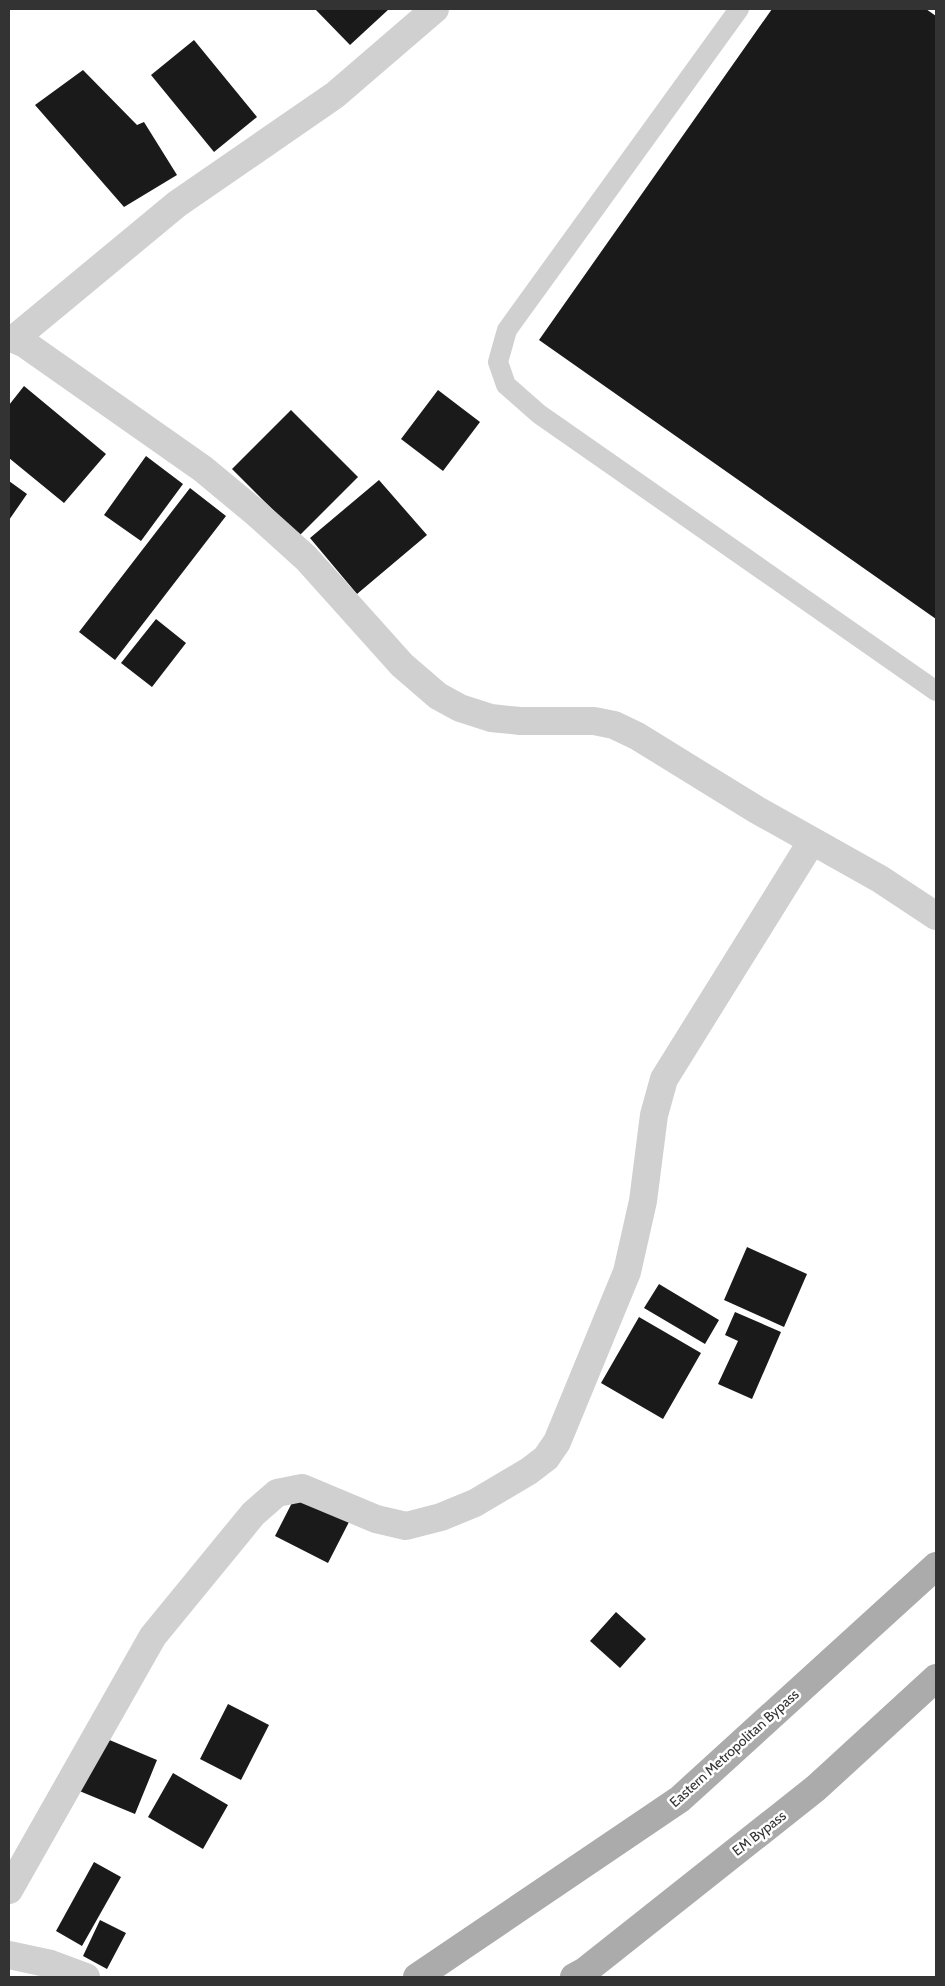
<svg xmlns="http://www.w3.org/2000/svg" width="945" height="1986" font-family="Cabin,sans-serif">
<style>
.building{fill:#1a1a1a}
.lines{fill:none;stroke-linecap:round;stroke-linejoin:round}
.service{stroke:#d0d0d0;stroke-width:20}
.minor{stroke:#d0d0d0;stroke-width:28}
.primary{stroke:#ababab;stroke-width:28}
.labels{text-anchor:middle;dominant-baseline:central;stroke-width:5;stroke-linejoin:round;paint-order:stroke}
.street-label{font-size:14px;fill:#333;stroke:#fff}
</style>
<rect width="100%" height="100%" fill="#fff"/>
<path class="building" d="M315 9H389L350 45Z
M772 9H926L936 16V619L539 340Z
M194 40 257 117 214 152 151 75Z
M83 70 137 125 144 122 177 175 124 207 35 105Z
M24 386 106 454 64 503 9 458V405Z
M438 390 480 422 443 471 401 439Z
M291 410 358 477 299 536 232 469Z
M146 456 183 484 141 541 104 515Z
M379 480 427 535 357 594 310 538Z
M9 481 27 494 9 520Z
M190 488 226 516 115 660 79 632Z
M156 619 186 643 152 687 121 663Z
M747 1247 807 1274 784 1327 724 1300Z
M659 1284 719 1320 705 1344 644 1308Z
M735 1312 781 1332 752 1399 718 1384 738 1341 725 1335Z
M639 1317 701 1353 663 1419 601 1383Z
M297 1493 350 1520 328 1563 275 1536Z
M616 1612 646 1639 620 1668 590 1641Z
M228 1704 269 1725 241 1780 200 1759Z
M100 1736 157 1760 135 1814 77 1790Z
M173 1773 228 1805 203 1849 148 1817Z
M94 1862 121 1877 82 1946 56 1931Z
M100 1920 126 1933 107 1969 83 1956Z"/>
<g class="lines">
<path class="service" d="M739 9 507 330 498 362 506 385 539 414 936 691"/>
<path class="minor" d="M9 339H14L25 344 203 469 256 513 306 558 402 665 438 696 460 708 491 718 520 721H594L614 725 637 736 757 810 880 879 936 916
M14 339 177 204 335 95 435 9
M9 1890 153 1636 253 1514 277 1493 302 1488 376 1519 406 1526 441 1517 475 1503 529 1471 546 1458 557 1442 627 1272 643 1201 654 1115 664 1079 812 841
M9 1955 51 1964 86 1977"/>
<path class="primary" d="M417 1977 680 1799 936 1566
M574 1977 585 1971 816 1788 936 1678"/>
</g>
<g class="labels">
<g class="street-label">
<text transform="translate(734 1748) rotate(-42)">Eastern Metropolitan Bypass</text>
<text transform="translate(759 1833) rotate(-38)">EM Bypass</text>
</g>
</g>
<rect width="945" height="1986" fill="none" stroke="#333333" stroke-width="20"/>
</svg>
